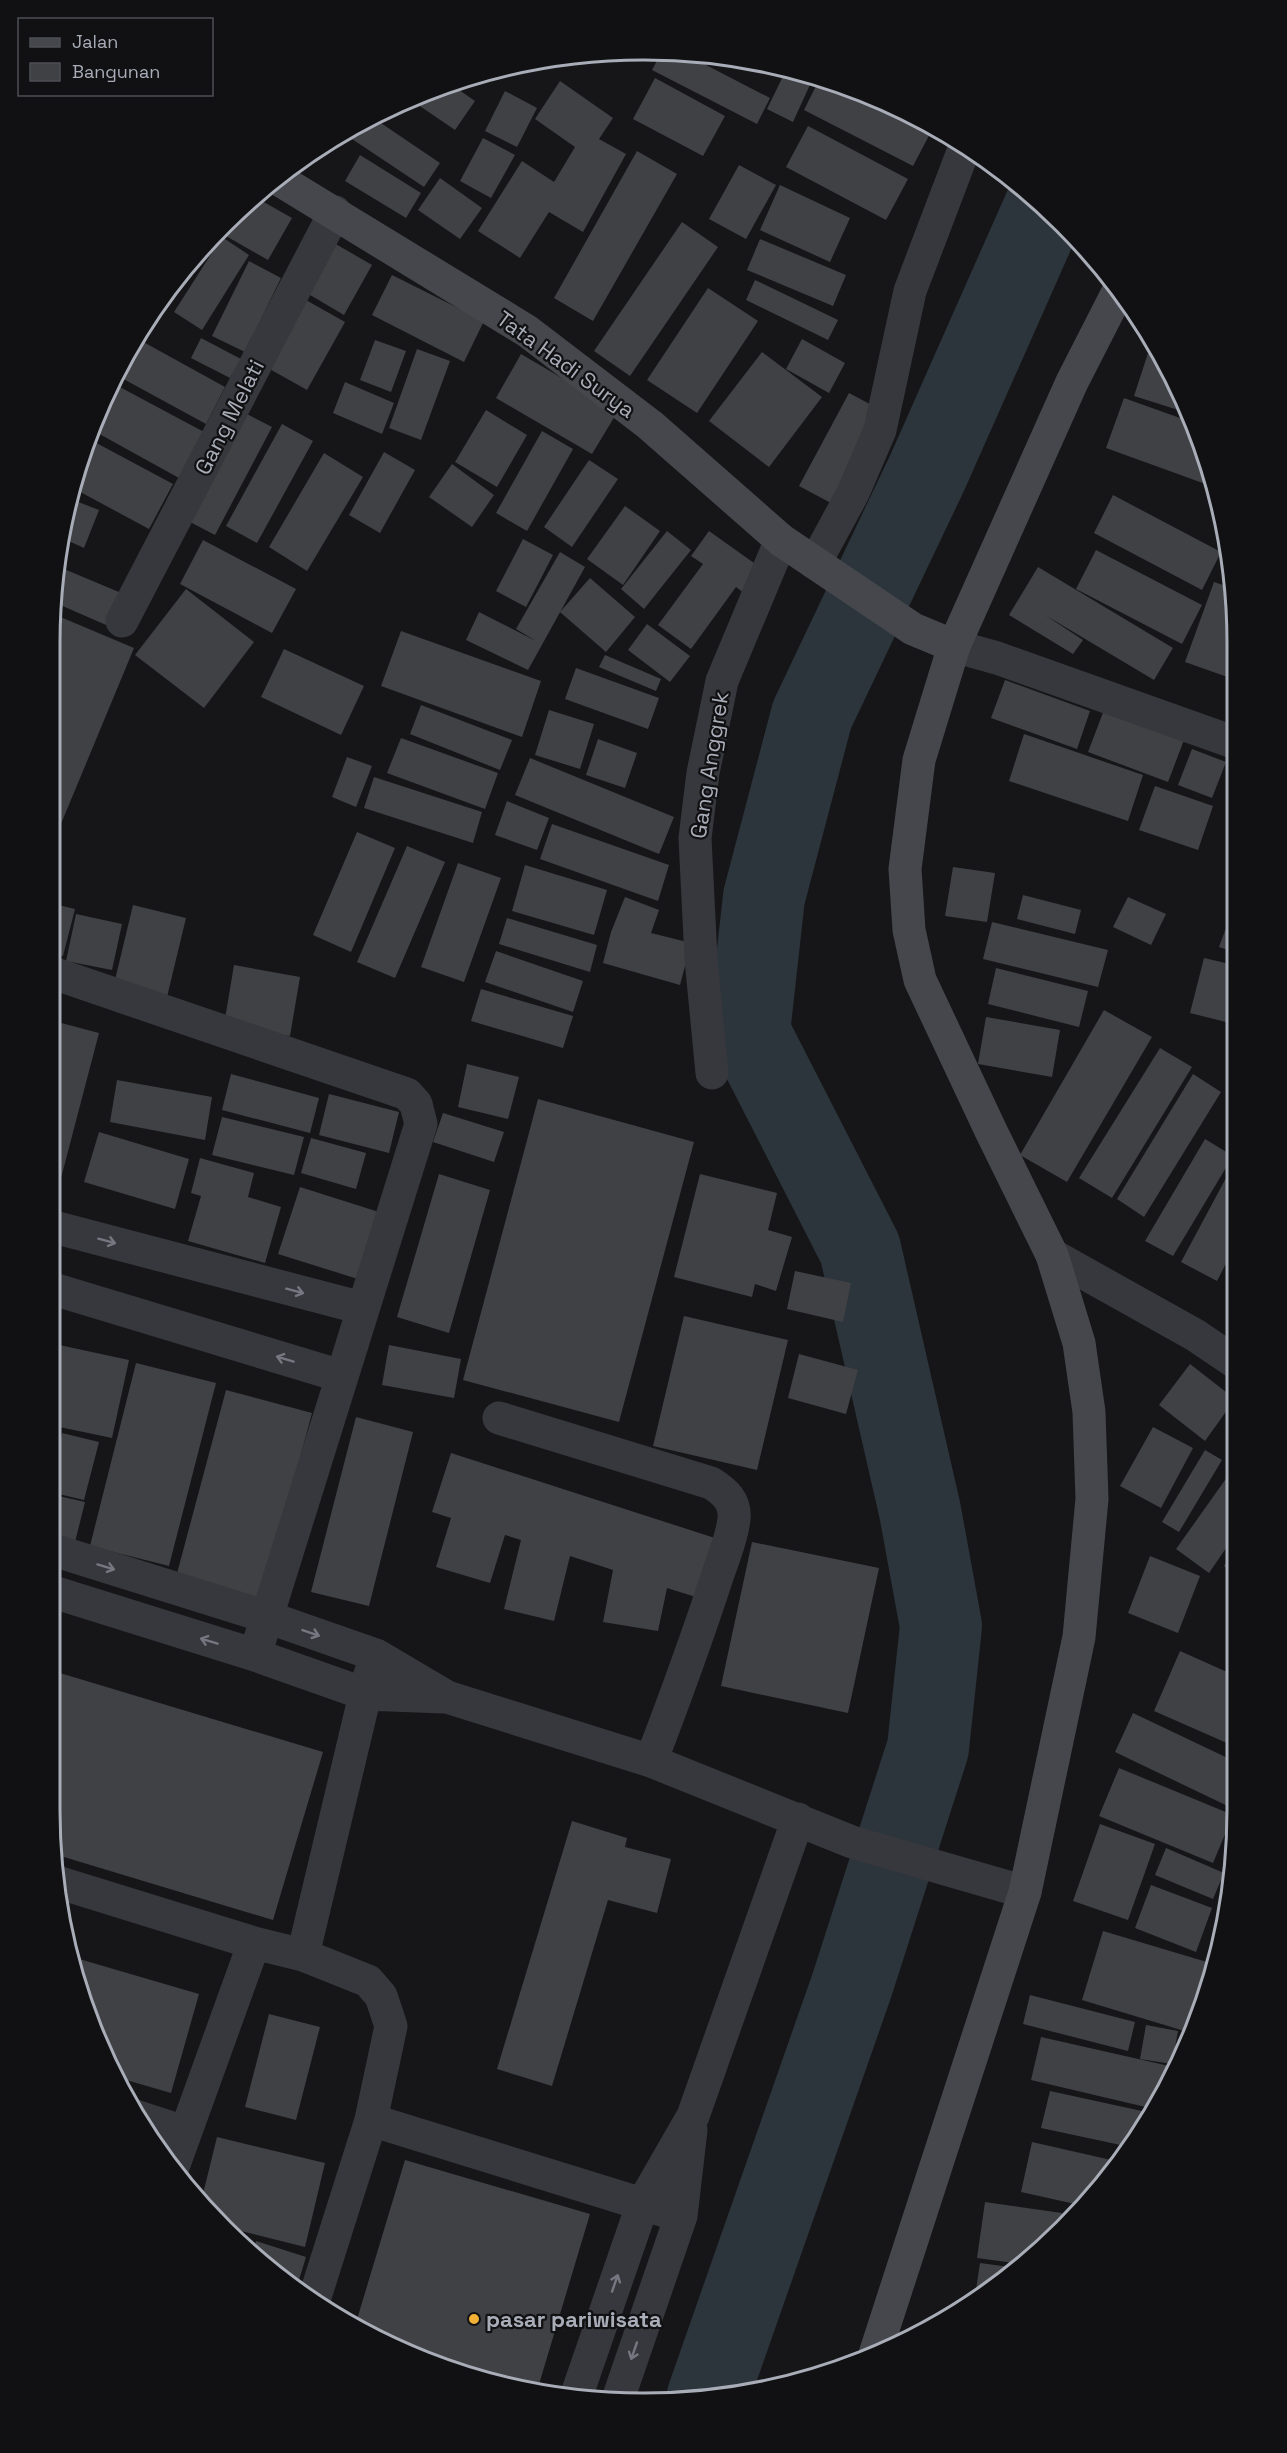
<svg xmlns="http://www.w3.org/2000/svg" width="1287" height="2453" font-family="'Space Grotesk',sans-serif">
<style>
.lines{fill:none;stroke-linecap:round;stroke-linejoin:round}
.river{stroke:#2c353c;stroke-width:82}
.building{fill:#404145}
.street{stroke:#37383d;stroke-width:33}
.secondary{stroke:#45474d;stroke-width:33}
.oneway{stroke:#757881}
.poi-dot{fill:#f2b134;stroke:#111113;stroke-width:2}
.labels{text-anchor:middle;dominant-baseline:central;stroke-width:4.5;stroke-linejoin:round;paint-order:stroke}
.street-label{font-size:22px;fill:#a8adb8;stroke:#111113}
.poi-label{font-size:22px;font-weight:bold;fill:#a8adb8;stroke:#111113;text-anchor:start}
.rim{fill:none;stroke:#a8adb8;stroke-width:3}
</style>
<rect width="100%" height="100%" fill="#161618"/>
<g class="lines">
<path class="river" d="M707 2399 852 1985 928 1748 941 1626 920 1511 860 1249 749 1032 764 897 812 715 928 471 1045 207"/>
</g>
<path class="building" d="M662 51H679L770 98 757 124 652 70Z
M787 68 814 76 793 122 767 109Z
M655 78 725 116 703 156 633 119Z
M820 78 907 111 933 128 913 166 804 110Z
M560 81 613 118 599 139 626 154 583 232 549 212 520 258 478 231 522 161 554 182 575 147 535 119Z
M449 83 475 101 455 130 411 100Z
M505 91 537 108 517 147 485 131Z
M372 117 440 163 424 187 352 139 364 121Z
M808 126 908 179 886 220 786 167Z
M483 138 515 155 491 198 460 181Z
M637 151 677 174 593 321 554 298Z
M360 155 421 193 406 218 345 181Z
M739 165 776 185 746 239 709 219Z
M440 178 482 208 460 239 418 210Z
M780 185 850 218 830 262 760 230Z
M253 196 292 218 268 260 219 232Z
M682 222 718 247 630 376 594 351Z
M222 237 249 255 202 330 174 312Z
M760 239 846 275 833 306 747 270Z
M334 243 372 265 344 315 305 292Z
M249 261 281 278 245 352 212 336Z
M392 275 484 321 464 362 372 315Z
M755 280 838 320 828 340 746 300Z
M708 288 758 321 697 413 647 380Z
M297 295 345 322 307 390 259 363Z
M201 338 241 359 230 378 191 358Z
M138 339 225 387 206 424 118 376Z
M802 339 845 363 829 393 786 369Z
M375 340 406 351 391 392 360 380Z
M1151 344 1191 414 1134 396Z
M417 349 450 361 421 440 389 428Z
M762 352 822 397 769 467 709 421Z
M521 354 618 411 592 454 496 398Z
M345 382 394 403 382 434 333 413Z
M118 386 204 432 179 478 94 431Z
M849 393 881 410 831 503 799 486Z
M1124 398 1194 423 1211 486 1106 448Z
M486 410 527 435 497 487 455 462Z
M245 413 272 427 215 535 188 521Z
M282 424 313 441 257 543 226 526Z
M542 431 573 449 527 531 496 513Z
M89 439 173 484 149 529 71 487Z
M384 452 415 470 380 533 349 515Z
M324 453 363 477 307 571 269 547Z
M589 460 618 479 572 547 544 527Z
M452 464 494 495 472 527 429 497Z
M1113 495 1221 552 1202 590 1094 533Z
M68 498 99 510 84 548 62 538Z
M625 506 660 531 623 585 587 559Z
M667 531 691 550 644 609 621 589Z
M709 531 761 568 744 593 736 587 691 649 658 625 703 564 691 556Z
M523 539 553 555 526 607 496 591Z
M203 540 296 589 272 633 180 584Z
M1096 550 1202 605 1182 644 1076 589Z
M560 552 585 567 528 670 466 640 479 612 536 641 516 629Z
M57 566 126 595 113 628 51 601Z
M1038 567 1173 648 1154 680 1045 615 1083 640 1073 654 1009 615Z
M590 578 635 617 606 652 560 612Z
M1214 582 1232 588 1233 679 1185 662Z
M186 589 254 642 204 708 135 655Z
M51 613 134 648 51 848Z
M647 624 690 656 670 682 628 650Z
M401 631 541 681 522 737 381 686Z
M284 649 364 686 341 735 261 697Z
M605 655 661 679 656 691 599 667Z
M576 668 659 698 648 729 565 699Z
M1005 680 1090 711 1077 749 991 718Z
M421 705 512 740 500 770 410 734Z
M549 710 594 724 580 769 535 755Z
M1104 710 1184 740 1168 782 1088 752Z
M1024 734 1143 775 1128 821 1009 781Z
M401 738 498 773 485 809 387 773Z
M598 739 637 753 625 788 586 775Z
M1192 749 1226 762 1212 798 1178 785Z
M347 757 372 766 356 807 332 797Z
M530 758 674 817 659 854 515 795Z
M374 777 482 812 473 843 364 808Z
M1155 786 1213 806 1198 850 1139 830Z
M507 801 549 818 537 850 495 835Z
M552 824 669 865 658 901 540 859Z
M357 832 395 848 351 952 313 935Z
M407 846 445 862 395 978 357 962Z
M458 863 501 878 464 982 421 967Z
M525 865 607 890 594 935 512 911Z
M953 867 995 873 987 922 945 916Z
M1023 895 1081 910 1075 934 1017 919Z
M625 897 659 910 651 933 691 943 680 985 603 963 611 932Z
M1128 897 1166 914 1151 945 1113 927Z
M50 903 75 909 63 956 50 953Z
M133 905 186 918 167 997 114 984Z
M1233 909 1234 952 1219 947Z
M76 914 122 924 112 970 66 961Z
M507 918 597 945 590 972 499 944Z
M992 922 1108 950 1098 987 983 959Z
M496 951 583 981 573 1012 485 982Z
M1204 958 1234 965V1024L1190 1013Z
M234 965 300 977 290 1036 224 1025Z
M996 968 1088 991 1079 1027 988 1004Z
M481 989 573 1016 563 1048 471 1021Z
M1104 1010 1152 1037 1067 1182 1020 1155Z
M986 1017 1060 1030 1052 1077 978 1064Z
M50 1020 99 1033 55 1201 50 1199Z
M1160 1048 1192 1067 1112 1198 1079 1178Z
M467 1064 519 1077 508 1119 458 1107Z
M231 1074 319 1098 310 1133 222 1110Z
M1193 1074 1221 1092 1144 1217 1117 1199Z
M117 1080 212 1097 205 1140 110 1122Z
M329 1094 399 1112 389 1153 319 1135Z
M538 1099 694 1142 619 1422 463 1380Z
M443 1113 504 1132 494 1162 433 1142Z
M222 1117 304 1137 294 1175 212 1155Z
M99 1132 189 1159 175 1209 84 1182Z
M311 1138 366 1153 356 1189 301 1173Z
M1205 1139 1233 1156 1173 1256 1145 1241Z
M200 1158 254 1173 248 1197 281 1207 265 1263 188 1241 201 1196 191 1193Z
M1234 1163V1248L1217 1281 1181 1262Z
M439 1174 490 1190 449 1333 397 1317Z
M700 1174 777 1193 768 1230 792 1237 776 1291 755 1284 752 1297 674 1277Z
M300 1187 382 1213 361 1280 278 1254Z
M795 1271 851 1283 843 1322 787 1309Z
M684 1316 788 1340 757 1470 653 1446Z
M50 1343 129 1360 112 1438 50 1425Z
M389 1345 461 1359 454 1398 382 1385Z
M799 1354 858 1370 846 1414 788 1398Z
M136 1363 216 1383 169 1566 90 1546Z
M1190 1364 1235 1399 1205 1441 1159 1405Z
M226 1390 312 1413 261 1603 175 1581Z
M356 1417 413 1432 369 1606 311 1592Z
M1153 1427 1193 1448 1161 1508 1120 1486Z
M62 1433 99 1442 84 1500 50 1492Z
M1205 1450 1222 1460 1179 1532 1162 1522Z
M451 1453 718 1539 699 1598 667 1588 658 1631 603 1622 613 1570 570 1556 554 1621 504 1609 521 1540 505 1535 490 1583 436 1567 451 1518 432 1512Z
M1235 1466V1535L1209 1573 1176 1549Z
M50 1494 85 1502 75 1542 50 1536Z
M752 1542 879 1568 848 1713 721 1686Z
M1235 1550V1575L1224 1566Z
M1150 1556 1200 1576 1178 1633 1128 1613Z
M1180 1651 1236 1676V1747L1154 1711Z
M50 1670 323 1752 273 1920 54 1854 50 1810Z
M1133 1713 1236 1762V1810L1115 1752Z
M1119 1768 1233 1815 1213 1863 1099 1816Z
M572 1821 627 1838 625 1847 671 1859 657 1913 608 1900 552 2086 497 2069Z
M1100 1824 1155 1844 1128 1920 1073 1901Z
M1166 1848 1224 1873 1213 1899 1155 1875Z
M1235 1851H1236L1228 1898 1220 1895Z
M1151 1885 1212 1908 1196 1952 1135 1928Z
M1219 1904 1227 1906 1219 1950 1211 1948Z
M1103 1931 1217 1965 1191 2033 1082 2000Z
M69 1956 199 1994 171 2093 116 2077 81 2001Z
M1030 1995 1135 2022 1128 2051 1023 2024Z
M269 2014 320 2027 296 2120 245 2107Z
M1146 2025 1178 2031 1172 2064 1140 2059Z
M1041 2037 1178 2068 1154 2109 1031 2080Z
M1050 2091 1151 2113 1130 2147 1041 2128Z
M217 2137 325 2163 305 2247 225 2227 201 2202Z
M1032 2142 1120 2162 1084 2206 1021 2192Z
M405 2160 590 2214 537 2391 490 2383 416 2358 355 2326Z
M985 2202 1062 2213 1059 2233 1021 2264 977 2258Z
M256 2241 306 2257 296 2290 252 2256Z
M980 2263 1017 2268 974 2303Z"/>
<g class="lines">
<path class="street" d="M815 563 853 493 880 430 910 291 964 149
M122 621 335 212
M954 646 997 658 1233 742
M50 972 407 1094 416 1104 421 1124 255 1655
M712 1073 701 959 695 838 703 773 722 681 781 540
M50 1226 362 1308
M1052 1255 1195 1335 1235 1362
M50 1288 341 1376
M499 1418 711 1483C724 1491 736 1501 734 1519 732 1539 722 1561 716 1580 696 1641 674 1701 651 1761
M50 1549 267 1617 376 1655 447 1697 651 1761 852 1842 1025 1892
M50 1591 255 1655 365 1694 443 1697
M57 1882 254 1943 303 1955 368 1981 381 1996 391 2026 371 2120 313 2303
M303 1955 370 1674
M135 2116 184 2132
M371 2120 681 2216
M172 2170 254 1943
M576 2397 643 2203 693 2116 798 1819
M617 2402 681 2216 691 2130"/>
<path class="secondary" d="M278 179 527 331 650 425 781 540 913 629 954 646
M875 2354 1025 1892 1079 1637 1092 1499 1089 1412 1079 1343 1052 1255 991 1131 920 980 909 930 905 869 919 760 954 646 1072 382 1119 290"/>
</g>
<defs><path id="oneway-shaft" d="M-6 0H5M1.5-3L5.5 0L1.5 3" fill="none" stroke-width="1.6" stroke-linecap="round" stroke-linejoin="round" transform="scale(1.5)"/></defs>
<g class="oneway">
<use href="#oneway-shaft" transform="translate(107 1241) rotate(15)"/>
<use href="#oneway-shaft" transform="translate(295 1291) rotate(15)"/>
<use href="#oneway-shaft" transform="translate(285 1359) rotate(-163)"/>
<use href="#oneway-shaft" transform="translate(106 1567) rotate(17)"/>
<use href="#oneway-shaft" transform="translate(311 1633) rotate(19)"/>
<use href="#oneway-shaft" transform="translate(209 1641) rotate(-163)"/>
<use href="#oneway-shaft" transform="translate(615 2283) rotate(-71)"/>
<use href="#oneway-shaft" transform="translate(634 2351) rotate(109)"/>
</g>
<circle class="poi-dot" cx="474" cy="2319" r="6"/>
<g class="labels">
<g class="street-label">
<text transform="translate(566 364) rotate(36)">Tata Hadi Surya</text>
<text transform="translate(229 417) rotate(-63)">Gang Melati</text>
<text transform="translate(709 765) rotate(-81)">Gang Anggrek</text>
</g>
<g class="poi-label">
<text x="486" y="2319">pasar pariwisata</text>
</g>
</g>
<path d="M0 0H1287V2453H0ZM643 60H644A583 583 0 0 1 1227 643V1810A583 583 0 0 1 644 2393H643A583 583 0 0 1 60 1810V643A583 583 0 0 1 643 60Z" fill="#111113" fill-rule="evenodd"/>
<path class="rim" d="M643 60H644A583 583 0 0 1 1227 643V1810A583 583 0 0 1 644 2393H643A583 583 0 0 1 60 1810V643A583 583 0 0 1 643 60Z"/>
<rect x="18" y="18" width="195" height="78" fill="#111113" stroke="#4d4f55" stroke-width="1.5"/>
<rect x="30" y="38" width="30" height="9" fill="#45474d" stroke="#4d4f55" stroke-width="1.5"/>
<text x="72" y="48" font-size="18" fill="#a8adb8">Jalan</text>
<rect x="30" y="63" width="30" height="18" fill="#404145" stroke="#4d4f55" stroke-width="1.5"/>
<text x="72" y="78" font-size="18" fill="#a8adb8">Bangunan</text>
</svg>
